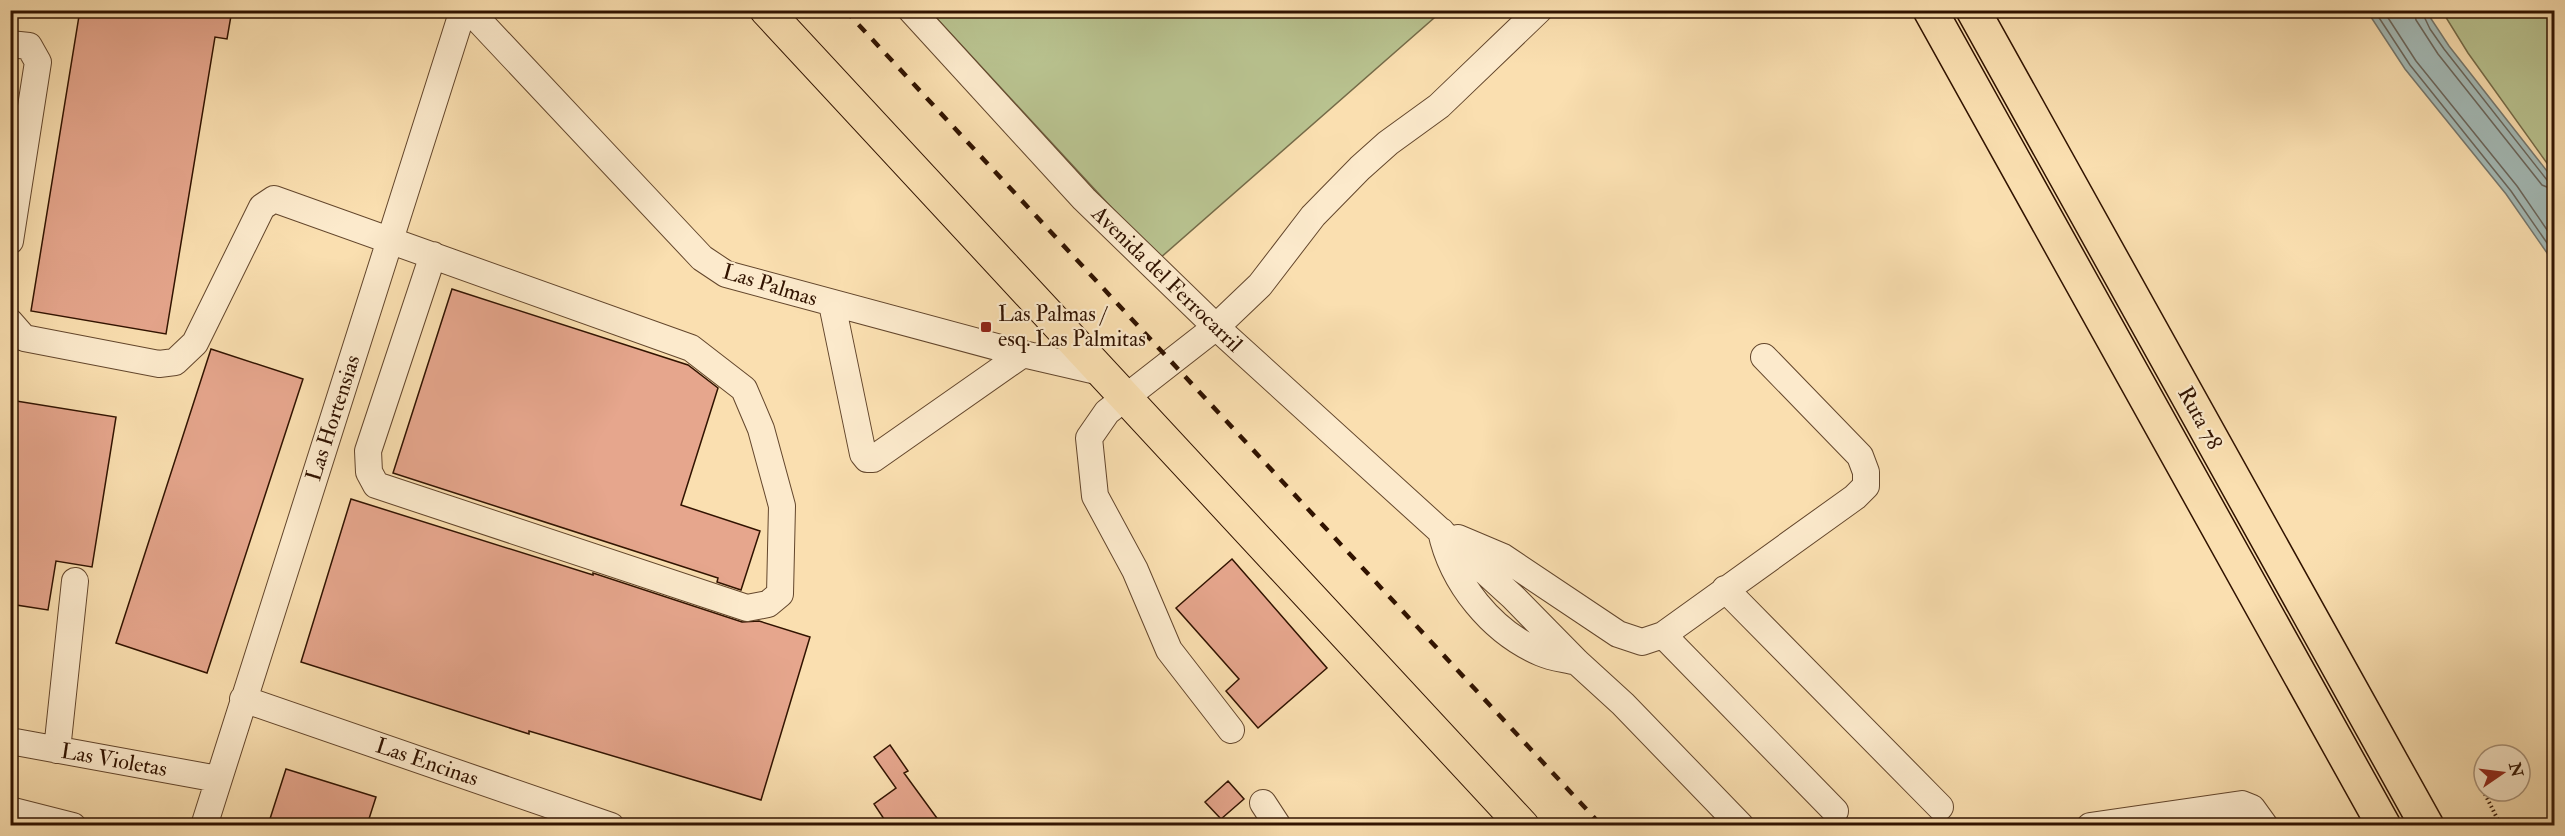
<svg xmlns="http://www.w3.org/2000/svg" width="2565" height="836" font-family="'IM FELL Double Pica',serif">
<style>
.green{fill:#b9c390;stroke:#756b48;stroke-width:1.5}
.water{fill:#a3bab7;stroke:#75776e;stroke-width:1.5}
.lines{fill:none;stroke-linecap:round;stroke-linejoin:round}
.shore{stroke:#6a665c;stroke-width:1.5}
.building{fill:#e6a68d;stroke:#311300;stroke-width:1.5}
.minor-casing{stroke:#63462c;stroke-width:28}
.major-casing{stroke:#311300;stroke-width:34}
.highway-casing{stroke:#311300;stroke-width:36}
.path{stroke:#311300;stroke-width:4;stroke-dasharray:1.5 3;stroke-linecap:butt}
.minor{stroke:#fceacc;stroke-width:26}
.major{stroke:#fadfb0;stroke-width:32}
.highway{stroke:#fadfb0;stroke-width:33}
.rail{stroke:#311300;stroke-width:4.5;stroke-dasharray:10 10;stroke-linecap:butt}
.poi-dot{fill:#8f2418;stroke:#fceacc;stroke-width:2}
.labels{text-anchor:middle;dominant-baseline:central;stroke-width:4.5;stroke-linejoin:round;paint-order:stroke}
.street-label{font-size:22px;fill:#311300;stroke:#fceacc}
.poi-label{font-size:22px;fill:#311300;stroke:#fceacc;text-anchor:start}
</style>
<rect width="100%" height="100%" fill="#fadfb0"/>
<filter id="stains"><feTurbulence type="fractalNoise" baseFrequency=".00333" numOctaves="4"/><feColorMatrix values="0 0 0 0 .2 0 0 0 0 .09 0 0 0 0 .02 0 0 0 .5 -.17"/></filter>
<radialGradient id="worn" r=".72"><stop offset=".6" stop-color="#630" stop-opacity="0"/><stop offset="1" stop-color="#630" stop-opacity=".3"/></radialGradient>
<path class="green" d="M930 11H1442L1159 259Z
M2442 11H2554V173L2468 53Z"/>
<path class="water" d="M2367 11H2426L2449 46 2554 180V263L2506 194 2405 69Z"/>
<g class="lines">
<path class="shore" d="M2374 10 2410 65 2511 191 2554 253
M2383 10 2416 61 2517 186 2554 240
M2414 10 2416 20 2438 54 2542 185 2554 190
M2421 10 2430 29 2444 49 2547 180 2554 183"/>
</g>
<path class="building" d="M80 10H232L227 39 215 37 166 334 31 311Z
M452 289 688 365 718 388 681 505 760 531 741 590 717 582 718 578 393 473Z
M211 349 303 379 207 673 116 643Z
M10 400 116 417 92 567 56 561 48 610 10 604Z
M351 499 593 575V573L742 622 759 621 810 637 761 800 529 731V734L301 662Z
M1232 559 1327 668 1258 728 1226 691 1239 679 1176 608Z
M890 745 908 771 904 773 942 825H888L874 804 896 788 874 757Z
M286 769 376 797 367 825H268Z
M1228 781 1244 799 1221 819 1205 802Z"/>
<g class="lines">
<g class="minor-casing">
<path id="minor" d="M469 10 702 258 726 274 1023 354 1101 372
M911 10 1084 199 1216 327 1513 597 1577 662 1623 704 1741 826
M10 44 29 46 38 62 10 241
M832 304 863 454 867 459H873L1023 354
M10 322 24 338 159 364 175 362 195 343 262 207 274 199 691 348 744 389 761 429 782 506 780 594 768 604 747 608 376 485 369 472 368 451 433 255
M1441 531C1452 583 1492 632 1541 653 1552 658 1566 659 1577 662
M1458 538 1503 557 1618 634 1642 642 1663 635 1855 497 1866 486V472L1860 456 1764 357
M1725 589 1940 807
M1663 635 1835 811
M243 699 611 826
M1231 730 1169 650 1135 570 1095 496 1089 438 1107 412 1216 327 1260 285 1313 216 1360 168 1388 143 1439 106 1539 10
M10 741 218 779
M57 750 75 581
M1263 803 1278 826
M10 810 73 826
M204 826 463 10
M2090 826 2242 804 2252 808 2265 826"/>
</g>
<g class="major-casing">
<path id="major" d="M766 10 1523 826"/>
</g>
<g class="highway-casing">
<path id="highway" d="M1930 10 2384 826
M1973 10 2427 826"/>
</g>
<path class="path" d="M2483 790 2501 826"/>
<use href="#minor" class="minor"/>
<use href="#major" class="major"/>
<use href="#highway" class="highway"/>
<path class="rail" d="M845 10 1602 826"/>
</g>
<rect class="poi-dot" x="980" y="321" width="12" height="12" rx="3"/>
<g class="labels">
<g class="street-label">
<text transform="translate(1167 279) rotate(44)">Avenida del Ferrocarril</text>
<text transform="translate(770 285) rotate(17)">Las Palmas</text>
<text transform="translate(333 418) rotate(-72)">Las Hortensias</text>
<text transform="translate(2200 418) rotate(61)">Ruta 78</text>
<text transform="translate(114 760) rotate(10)">Las Violetas</text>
<text transform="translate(427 762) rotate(19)">Las Encinas</text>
</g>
<g class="poi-label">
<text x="998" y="314">Las Palmas /<tspan x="998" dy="25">esq. Las Palmitas</tspan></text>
</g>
</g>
<rect width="2565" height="836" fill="none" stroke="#fadfb0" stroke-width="36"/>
<rect x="12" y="12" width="2541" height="812" fill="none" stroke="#311300" stroke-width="3"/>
<rect x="18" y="18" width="2529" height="800" fill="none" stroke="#311300" stroke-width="1.5"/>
<g transform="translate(2502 773) rotate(76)"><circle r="28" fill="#fceacc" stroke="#ab947a" stroke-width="1.5"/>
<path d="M0-4.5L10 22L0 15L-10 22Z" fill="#8f2418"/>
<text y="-9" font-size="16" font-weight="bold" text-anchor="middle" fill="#311300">N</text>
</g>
<rect width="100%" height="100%" filter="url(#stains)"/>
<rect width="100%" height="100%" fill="url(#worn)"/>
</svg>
